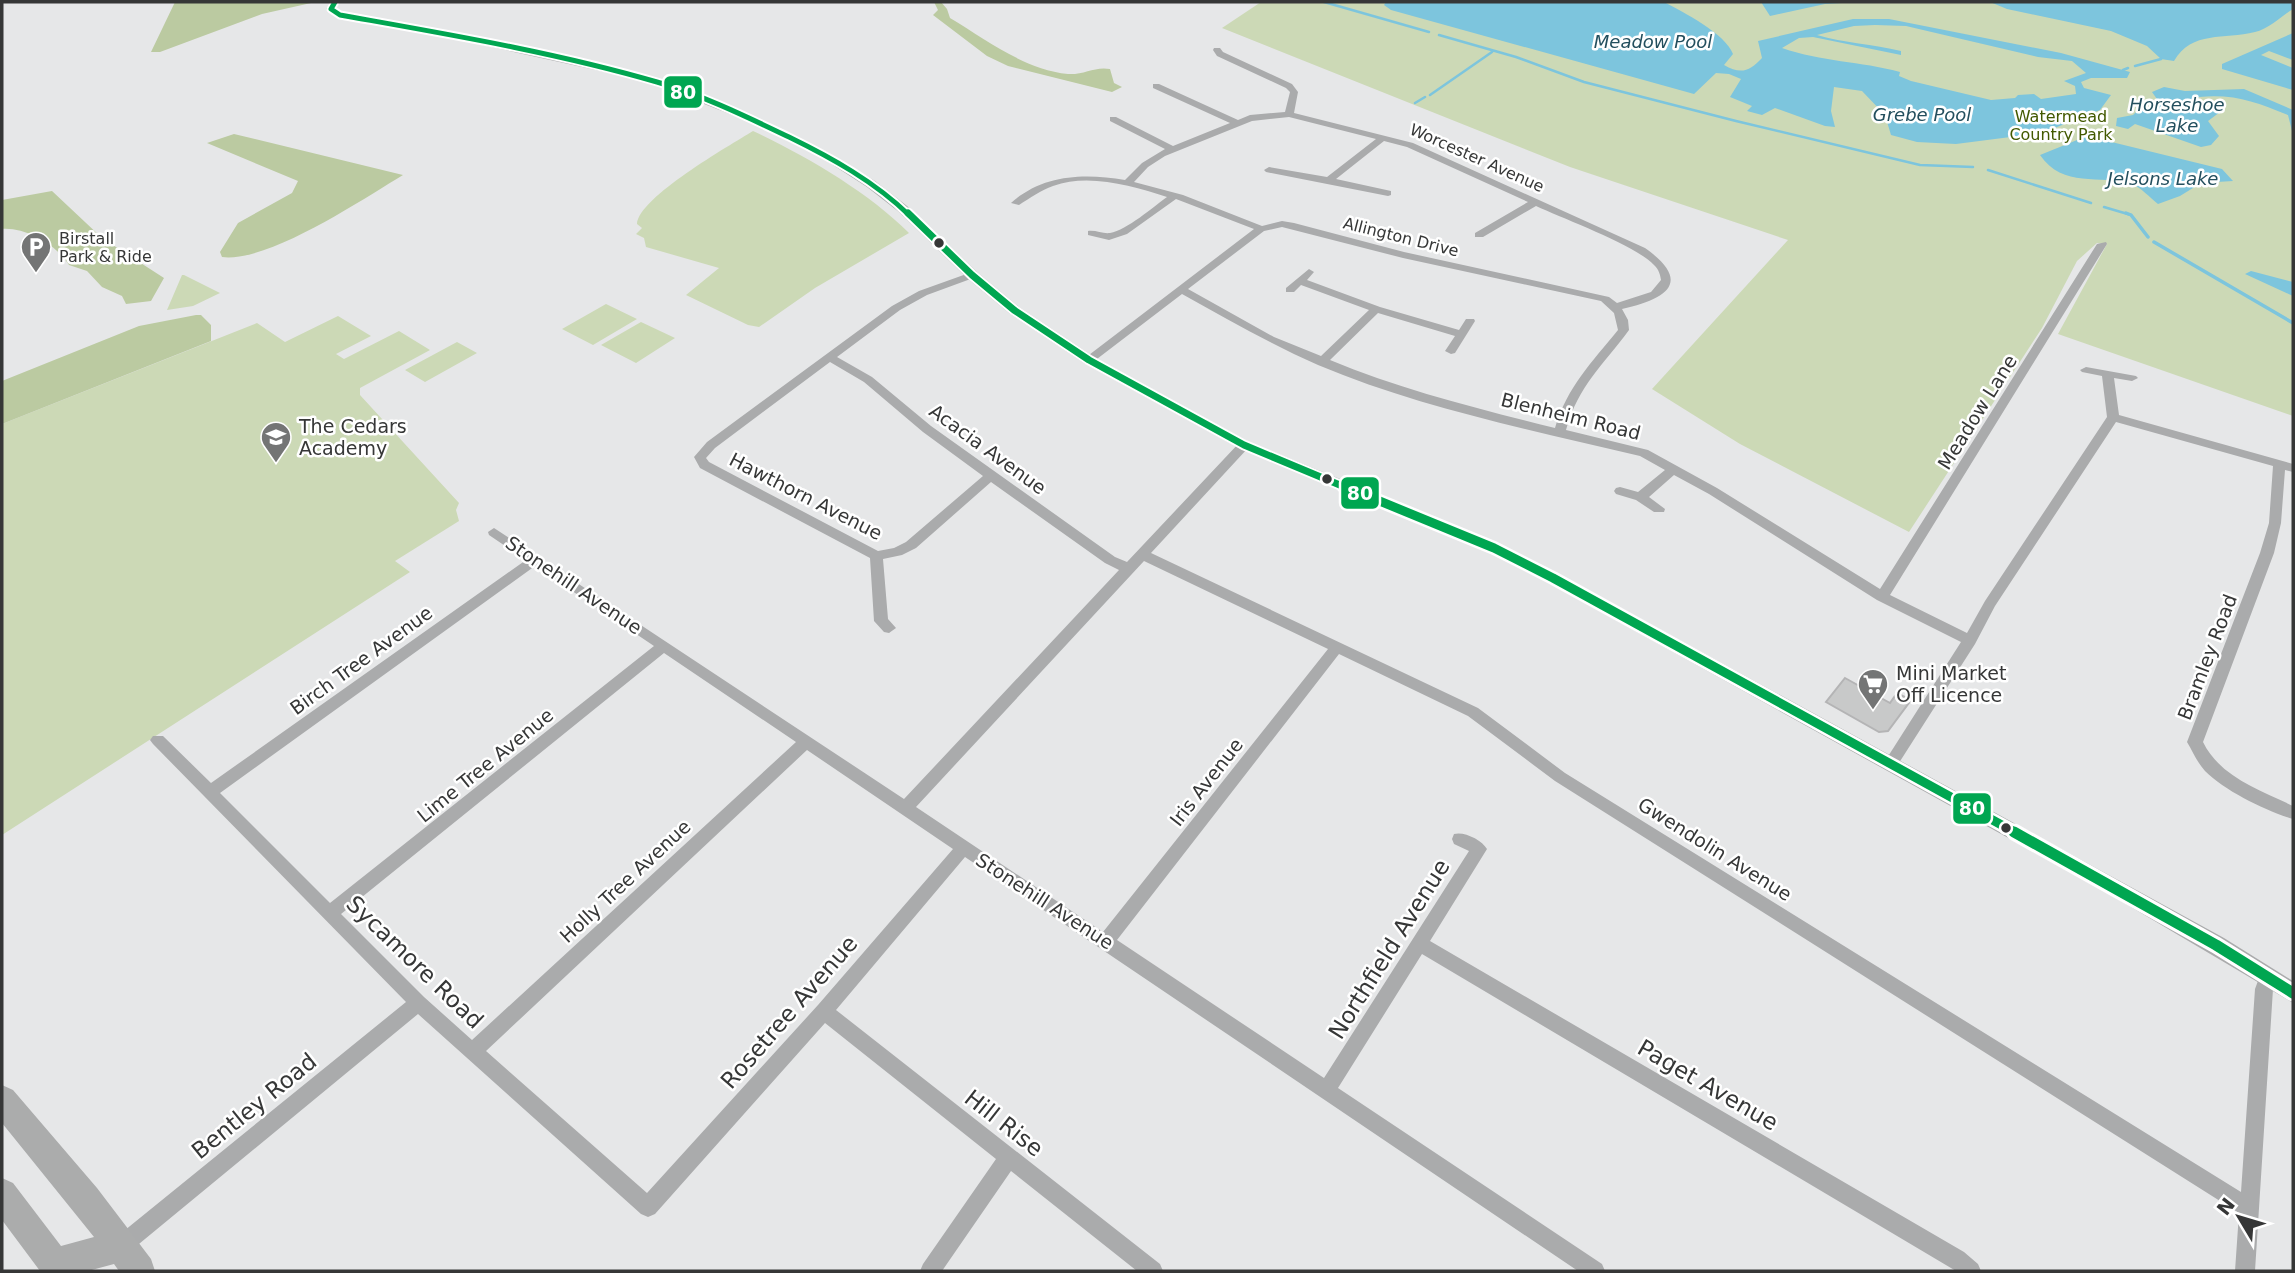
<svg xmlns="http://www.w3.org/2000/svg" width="2295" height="1273" font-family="'DejaVu Sans',sans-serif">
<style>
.green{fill:#ccd9b6}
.forest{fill:#bbcaa1}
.water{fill:#7dc5dd;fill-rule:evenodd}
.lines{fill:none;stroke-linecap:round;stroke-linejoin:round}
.stream-far1{stroke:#7dc5dd;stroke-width:2.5}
.stream{stroke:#7dc5dd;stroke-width:3.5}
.building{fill:#c8c9c9;stroke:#b4b4b5;stroke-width:2}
.minor{fill:#aaabac;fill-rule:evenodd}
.tertiary{fill:#aaabac;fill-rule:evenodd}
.trunk{fill:#abacac;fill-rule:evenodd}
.bus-1-far3-casing{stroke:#fff;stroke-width:9}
.bus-1-far2-casing{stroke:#fff;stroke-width:11}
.bus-1-far1-casing{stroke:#fff;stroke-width:14}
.bus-1-casing{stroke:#fff;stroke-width:17}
.bus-1-far3{stroke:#00a651;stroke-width:5}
.bus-1-far2{stroke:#00a651;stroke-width:7}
.bus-1-far1{stroke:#00a651;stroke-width:9}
.bus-1{stroke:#00a651;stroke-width:11}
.bus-dot{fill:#363737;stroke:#fff;stroke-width:2.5}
.labels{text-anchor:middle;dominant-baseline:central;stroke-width:5;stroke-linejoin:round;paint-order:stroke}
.far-park-label{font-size:16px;fill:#425900;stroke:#fff}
.far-street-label{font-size:16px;fill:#363737;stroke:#fff}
.far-poi-label{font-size:16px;fill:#363737;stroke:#fff;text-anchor:start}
.far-water-label{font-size:18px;font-style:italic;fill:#234f5e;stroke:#fff}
.street-label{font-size:19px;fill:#363737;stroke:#fff}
.poi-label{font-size:19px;fill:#363737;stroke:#fff;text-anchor:start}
.near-street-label{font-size:23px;fill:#363737;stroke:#fff}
.line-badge{stroke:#fff;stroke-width:2.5}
.badge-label{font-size:19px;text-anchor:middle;font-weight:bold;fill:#fff}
</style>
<rect width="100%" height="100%" fill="#e6e7e8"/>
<path class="green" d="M1261 2H2293V416L2058 334 2107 244 2097 243 2077 261 2042 328 1909 532 1740 444 1652 389 1788 240 1570 167 1222 28Z
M753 131C806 156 868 192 909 233L815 288 759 327 748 325 686 295 719 268 646 247 644 238 636 234 642 228 637 224C639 197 729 146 753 131Z
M182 275H184L220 293 193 306 167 310Z
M606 304 637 319 593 345 562 329Z
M338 316 371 336 336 354 344 359 399 331 430 350 360 388V395L459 503 456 510 459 521 395 561 410 572 2 835V424L257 323 285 342Z
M641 322 675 338 636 363 601 345Z
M457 342 477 353 425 382 405 370Z"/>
<path class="forest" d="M175 2H303L311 3 262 14 160 52H151Z
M934 2H941L947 9 950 18C987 40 1023 69 1068 74 1084 75 1095 66 1110 69L1114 83 1122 87 1112 92 1008 66 987 56 933 15 938 10Z
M234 134 403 175C363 199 268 263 222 257L220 252 238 223 292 193 298 181 207 143Z
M52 191 102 238 164 278 151 301 126 304 122 296 102 287 87 271 69 265C57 245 25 227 2 229V200Z
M196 315H201L211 325V341L2 424V381L139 326Z"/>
<path class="water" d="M1386 2H1664C1683 12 1726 34 1733 54L1724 65C1741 75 1750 71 1762 58L1758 41 1853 19H1889L2061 53 2130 72 2127 78H2091L2081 82 2084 88 2111 95 2100 110 2042 133 1956 144 1917 142 1891 135 1885 115 1862 91 1834 87 1831 111 1835 127 1825 126 1775 108 1762 115 1747 111 1752 106 1730 97 1741 79 1729 74 1716 73 1694 94 1391 10 1384 5ZM1875 25 1906 26 2038 57 2072 61 2086 73 2064 81 2075 86 2076 94 2041 99 2034 94 2018 95 2015 98 1991 100 1911 81 1899 76 1900 72C1860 61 1822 62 1782 48L1799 38 1813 37 1901 55V51C1873 44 1844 43 1817 35L1854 26Z
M1761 2H1858L1825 4 1770 16Z
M1990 2H2293V9C2280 17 2269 29 2255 32 2224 40 2192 30 2174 61L2161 59 2147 46 2111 31 2007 9Z
M2293 33V60L2269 51 2261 55 2293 68V90L2222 69V64Z
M2164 87 2185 91 2244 89 2293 110V135L2288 115C2255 102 2236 94 2199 97L2196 103 2220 112 2208 121 2219 136 2211 145 2201 147 2135 124 2128 129 2116 126 2117 118 2133 115 2139 109 2149 108 2159 102 2152 92Z
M2087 136 2222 169 2233 181 2201 183 2180 196 2158 204C2150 198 2141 187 2131 184 2100 174 2063 189 2040 155Z
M2251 271 2293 282V296L2245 274Z"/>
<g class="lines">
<path class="stream-far1" d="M1324 2 1429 32
M1439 35 1516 57 1584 82 1736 121 1920 165 1973 167
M2135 66 2161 59
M2123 70 2128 68
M1430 95 1492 52
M1415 103 1425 97
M1988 170 2091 203
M2104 207 2131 215"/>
<path class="stream" d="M2126 213 2131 215 2148 237
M2154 242 2293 323"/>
</g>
<path class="building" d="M1845 678 1890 703 1897 693 1911 700 1888 731 1879 732 1826 702Z"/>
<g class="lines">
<path class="minor" d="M1214 48H1220L1223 52 1292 84 1298 92 1294 113 1413 143 1645 248C1693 282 1667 299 1622 309L1628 320 1629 330C1602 367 1579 384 1566 430L1648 450 1717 488 1880 589 2097 244 2106 242 2107 244 1890 595 1967 633 1985 601 2107 417 2102 376 2082 372 2080 370 2086 367 2136 376 2138 378 2132 381 2114 378 2119 415 2293 464V472L2285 470 2281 523 2274 553 2203 742C2220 777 2260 790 2293 806V819C2266 811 2225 791 2205 771 2197 762 2193 752 2187 742L2260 553 2269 523 2273 466 2116 422 1995 606 1975 644 1897 766 1892 768 1887 766 1884 762 1887 758 1961 642 1877 600 1709 494 1674 475 1649 497 1665 509 1664 512H1654L1636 500 1616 494 1614 491 1616 488 1620 487 1638 492 1665 470 1640 456C1532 430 1420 408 1318 365 1272 345 1227 319 1182 294L1093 362H1085V358L1254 229 1176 199 1127 234 1109 240 1088 235V231C1096 230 1103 234 1110 233 1127 230 1153 207 1167 197 1132 186 1089 173 1053 186 1041 190 1030 198 1019 205L1011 203C1043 174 1085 173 1125 180L1142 163 1165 149 1110 121V117H1116L1173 146 1230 123 1153 88V84H1159L1238 120 1250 115 1285 112 1290 92 1286 88 1217 56 1213 50ZM1289 117 1376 139 1327 177 1269 167 1264 170 1266 172 1388 196 1391 195V191L1336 179 1384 141 1407 147 1528 202 1475 233V237H1483L1536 206C1564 219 1635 245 1654 265 1659 270 1660 274 1661 280L1651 292 1617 303 1609 297 1404 252 1294 223 1282 221 1262 226 1183 195 1134 182 1148 167 1165 156 1252 121ZM1282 227 1403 258 1601 301 1614 313 1618 330C1592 362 1567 387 1555 428 1479 409 1402 390 1330 360L1378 313 1455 336 1445 351 1451 354 1455 353 1475 321 1474 319H1466L1459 330 1380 307 1307 280 1314 272 1309 269 1286 288V292H1294L1301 285 1369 310 1321 356 1274 337 1188 289 1264 231Z
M972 272 976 273V277L927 295 900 310 837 357 872 377 931 426 1115 557 1127 562 1240 442H1248L1250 445 1248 448 1151 553 1478 708 1565 773 2241 1192 2255 989 2262 970 2268 968 2274 970 2277 976 2273 989 2255 1271H2235L2239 1213 1555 781 1468 716 1339 654 1117 940 1324 1078 1469 851 1454 844 1452 839 1454 834C1464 831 1482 840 1487 849L1430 941 1964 1252 1978 1264 1981 1271H1956L1422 954 1338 1088 1602 1264 1605 1271H1578L965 857 836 1010 1160 1264 1163 1271H1137L1011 1171 942 1271H920L923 1264 996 1159 825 1023 655 1214 648 1217 641 1214 418 1014 128 1253 121 1256 114 1253 111 1246 114 1239 406 1002 153 744 150 740 153 736H163L211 783 526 560 489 535 488 532 494 528 904 799 1119 570 1105 563 991 482 916 548 902 555 883 559 888 619 896 628 889 633 884 632 874 621 870 558 700 468 694 457 707 442 892 306 919 291ZM830 362 864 382 923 432 983 476 906 542 894 548 878 551 709 462 706 458 715 448ZM1144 561 1328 649 1103 932 916 807ZM535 566 654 646 330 903 220 793ZM664 653 796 742 472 1040 424 997 341 914ZM807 750 953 849 818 1005 647 1193 486 1051Z"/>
<path class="tertiary" d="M330 2H340L336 8 343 13 455 33 619 69 664 81 758 118 827 152 875 181 907 206 977 272 1019 307 1094 357 1249 442 1500 544 1559 574 2224 938 2293 981V1003L2109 894 1547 582 1488 552 1239 448 1084 363 1009 313 967 278 899 212 867 187 819 156 750 122 656 85 614 74 455 39 337 17 326 9Z"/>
<path class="trunk" d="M2 1085 13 1090 97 1188 151 1259 155 1271H119L114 1264 88 1271H40L2 1220V1178L13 1183 61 1246 94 1237 2 1123Z"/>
<g class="bus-1-far3-casing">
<path id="bus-1-far3" d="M335 2 331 9 340 15C446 34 554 52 657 82 702 95 747 117 789 137 832 158 875 182 909 215"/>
</g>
<g class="bus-1-far2-casing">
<path id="bus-1-far2" d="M908 213 972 275 1014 310 1089 360 1244 445 1347 488"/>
</g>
<g class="bus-1-far1-casing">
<path id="bus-1-far1" d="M1343 486 1494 548 1553 578 2018 834"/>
</g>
<g class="bus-1-casing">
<path id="bus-1" d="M2014 832 2216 945 2293 993"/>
</g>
<use href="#bus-1-far3" class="bus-1-far3"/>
<use href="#bus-1-far2" class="bus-1-far2"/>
<use href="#bus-1-far1" class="bus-1-far1"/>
<use href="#bus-1" class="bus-1"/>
</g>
<defs>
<g id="parking-pin" transform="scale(1.575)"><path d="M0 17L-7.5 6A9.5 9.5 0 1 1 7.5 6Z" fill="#747575" stroke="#fff"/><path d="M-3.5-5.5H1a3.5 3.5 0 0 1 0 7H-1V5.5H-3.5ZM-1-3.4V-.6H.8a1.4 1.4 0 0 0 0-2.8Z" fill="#fff"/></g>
<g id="school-pin" transform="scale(1.575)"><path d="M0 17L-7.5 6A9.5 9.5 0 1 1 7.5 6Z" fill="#747575" stroke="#fff"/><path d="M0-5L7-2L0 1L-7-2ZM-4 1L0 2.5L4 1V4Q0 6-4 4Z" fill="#fff"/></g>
<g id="supermarket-pin" transform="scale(1.575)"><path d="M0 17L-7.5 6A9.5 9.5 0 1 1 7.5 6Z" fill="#747575" stroke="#fff"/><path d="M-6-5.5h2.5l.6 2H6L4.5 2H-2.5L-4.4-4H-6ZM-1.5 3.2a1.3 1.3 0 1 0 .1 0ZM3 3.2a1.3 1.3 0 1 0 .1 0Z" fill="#fff"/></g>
</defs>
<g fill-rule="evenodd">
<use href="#parking-pin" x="36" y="247"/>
<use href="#school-pin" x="276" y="437"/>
<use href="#supermarket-pin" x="1873" y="684"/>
</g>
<g class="bus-dot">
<circle cx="939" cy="243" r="6"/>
<circle cx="1327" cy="479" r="6"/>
<circle cx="2006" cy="828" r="6"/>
</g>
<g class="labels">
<g class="far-park-label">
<text x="2061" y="116">Watermead<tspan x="2061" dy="18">Country Park</tspan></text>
</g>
<g class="far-street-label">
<text transform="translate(1477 158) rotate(24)">Worcester Avenue</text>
<text transform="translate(1401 237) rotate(14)">Allington Drive</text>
</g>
<g class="far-poi-label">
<text x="59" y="238">Birstall<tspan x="59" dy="18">Park &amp; Ride</tspan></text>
</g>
<g class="far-water-label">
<text x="1653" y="41">Meadow Pool</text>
<text x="2177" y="104">Horseshoe<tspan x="2177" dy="21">Lake</tspan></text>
<text x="1922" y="114">Grebe Pool</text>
<text x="2163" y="178">Jelsons Lake</text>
</g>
<g class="street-label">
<text transform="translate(1977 412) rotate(-58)">Meadow Lane</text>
<text transform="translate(1571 416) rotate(14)">Blenheim Road</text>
<text transform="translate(988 449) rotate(36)">Acacia Avenue</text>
<text transform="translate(806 496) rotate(27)">Hawthorn Avenue</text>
<text transform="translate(574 585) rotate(34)">Stonehill Avenue</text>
<text transform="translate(2207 657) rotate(-69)">Bramley Road</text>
<text transform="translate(361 660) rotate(-36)">Birch Tree Avenue</text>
<text transform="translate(485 765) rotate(-39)">Lime Tree Avenue</text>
<text transform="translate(1206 782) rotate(-52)">Iris Avenue</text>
<text transform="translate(1715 849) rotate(32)">Gwendolin Avenue</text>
<text transform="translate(625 881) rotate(-43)">Holly Tree Avenue</text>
<text transform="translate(1045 901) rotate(33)">Stonehill Avenue</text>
</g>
<g class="poi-label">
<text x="299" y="426">The Cedars<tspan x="299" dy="22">Academy</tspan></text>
<text x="1896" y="673">Mini Market<tspan x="1896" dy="22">Off Licence</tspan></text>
</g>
<g class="near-street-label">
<text transform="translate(1389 949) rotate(-58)">Northfield Avenue</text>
<text transform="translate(415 962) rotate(44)">Sycamore Road</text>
<text transform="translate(789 1012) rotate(-49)">Rosetree Avenue</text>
<text transform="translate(1708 1085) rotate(30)">Paget Avenue</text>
<text transform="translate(254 1106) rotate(-39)">Bentley Road</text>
<text transform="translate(1004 1123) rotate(38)">Hill Rise</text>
</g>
</g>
<g class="line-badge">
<rect x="663" y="75" width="40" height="34" rx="7" fill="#00a651"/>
<rect x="1340" y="476" width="40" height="34" rx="7" fill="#00a651"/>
<rect x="1952" y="792" width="40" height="33" rx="7" fill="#00a651"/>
</g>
<g class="badge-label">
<text x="683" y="99">80</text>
<text x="1360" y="500">80</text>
<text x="1972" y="815">80</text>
</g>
<rect width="2295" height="1273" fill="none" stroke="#363737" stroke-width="7"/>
<g transform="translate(2239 1217) rotate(308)" stroke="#ffffff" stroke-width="5" paint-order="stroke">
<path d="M0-5L12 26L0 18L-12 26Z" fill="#363737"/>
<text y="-10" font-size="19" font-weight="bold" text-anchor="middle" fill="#363737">N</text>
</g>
</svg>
